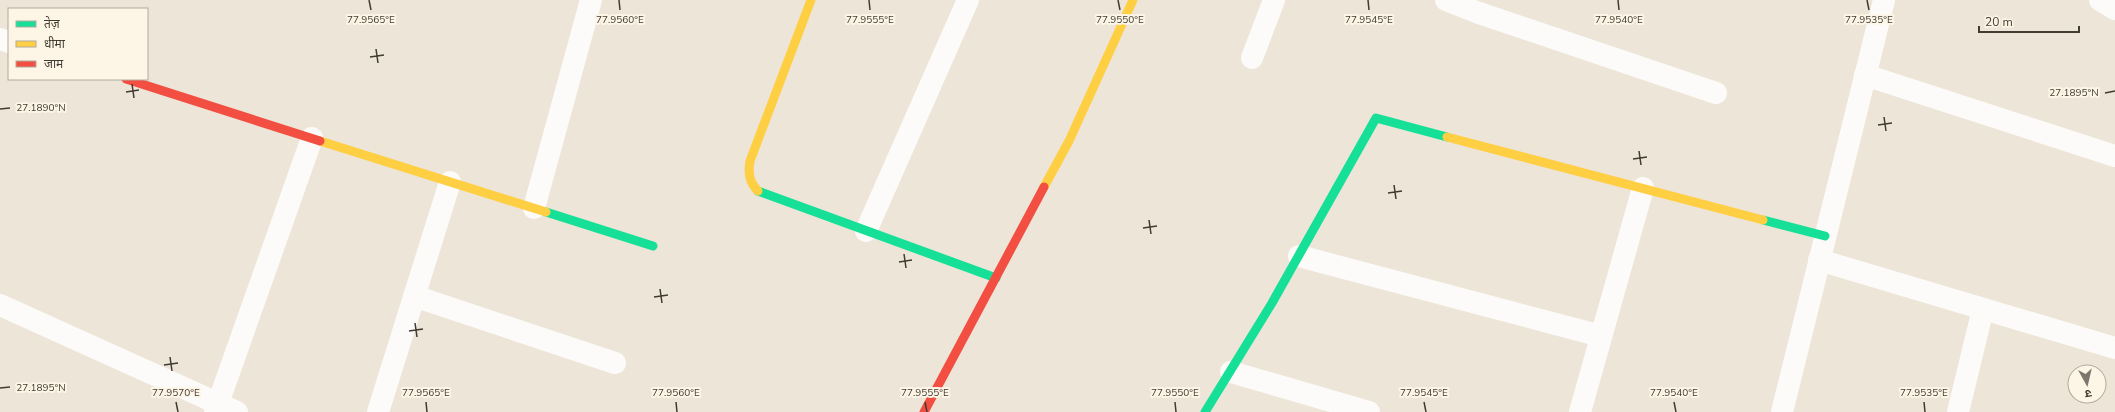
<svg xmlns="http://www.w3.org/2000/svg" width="2115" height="412" font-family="'Nunito Sans','Noto Sans Devanagari',sans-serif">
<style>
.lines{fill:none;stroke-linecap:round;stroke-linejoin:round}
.street{stroke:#fcfbf9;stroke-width:22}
.fast{stroke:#16e098;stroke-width:9}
.slow{stroke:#ffcf43;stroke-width:9}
.jam{stroke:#f24e42;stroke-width:9}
.ticks{fill:none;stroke:#413b32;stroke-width:1.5}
.ticks-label{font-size:10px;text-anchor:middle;fill:#413b32;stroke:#fdf5e6;stroke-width:4;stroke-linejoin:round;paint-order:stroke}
</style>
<rect width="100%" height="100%" fill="#ede5d7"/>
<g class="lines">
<path class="street" d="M1446 0 1479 13 1716 93
M2100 0 2115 9
M0 39 9 42
M1252 58 1274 0
M1865 75 2115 156
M534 208 591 0
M866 231 968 0
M1299 256 1601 336
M1819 260 2115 348
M414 296 615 363
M0 305 237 412
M1231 372 1369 412
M215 412 312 138
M378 412 450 182
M1580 412 1643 188
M1782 412 1884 0
M1958 412 1983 309"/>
<path class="fast" d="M758 191 996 278
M546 212 653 246
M1763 220 1825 236
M1205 412 1272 303 1376 118 1447 137"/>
<path class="slow" d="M1447 137 1763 220
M320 141 546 212
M1044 187 1069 141 1133 0
M758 191C749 182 748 173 750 161L811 0"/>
<path class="jam" d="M126 79 320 141
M924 412 1044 187"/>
</g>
<path class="ticks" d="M369 0 371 10M619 0 620 10M869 0 870 10M1118 0 1120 10M1368 0 1369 10M1618 0 1619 10M1867 0 1869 10M376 49 378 63M370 57 384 55M132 84 134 98M126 92 139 90M2105 93 2115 91M0 109 10 108M1884 117 1886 131M1878 125 1892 123M1639 151 1641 165M1633 159 1647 157M1394 185 1396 199M1388 193 1402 191M1149 220 1151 234M1143 228 1157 226M904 254 906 268M899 262 912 260M660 289 662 303M654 297 668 295M415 323 417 337M409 331 423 329M170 357 172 371M164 365 178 363M0 388 10 387M176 402 178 412M426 402 427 412M676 402 677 412M925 402 927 412M1175 402 1176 412M1424 402 1426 412M1674 402 1676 412M1924 402 1925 412"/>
<g class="ticks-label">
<text x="371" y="23">77.9565°E</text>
<text x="620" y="23">77.9560°E</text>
<text x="870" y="23">77.9555°E</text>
<text x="1120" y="23">77.9550°E</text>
<text x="1369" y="23">77.9545°E</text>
<text x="1619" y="23">77.9540°E</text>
<text x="1869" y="23">77.9535°E</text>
<text x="2074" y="96">27.1895°N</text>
<text x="41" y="111">27.1890°N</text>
<text x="41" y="391">27.1895°N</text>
<text x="176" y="396">77.9570°E</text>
<text x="426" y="396">77.9565°E</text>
<text x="676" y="396">77.9560°E</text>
<text x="925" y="396">77.9555°E</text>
<text x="1175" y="396">77.9550°E</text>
<text x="1424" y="396">77.9545°E</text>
<text x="1674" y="396">77.9540°E</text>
<text x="1924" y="396">77.9535°E</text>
</g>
<rect x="8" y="8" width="140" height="72" fill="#fdf5e6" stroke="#b2ab9e"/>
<rect x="16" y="21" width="20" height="6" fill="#16e098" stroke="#b2ab9e"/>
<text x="44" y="28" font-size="12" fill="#413b32">तेज़</text>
<rect x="16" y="41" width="20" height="6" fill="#ffcf43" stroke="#b2ab9e"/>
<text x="44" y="48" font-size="12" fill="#413b32">धीमा</text>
<rect x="16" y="61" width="20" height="6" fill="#f24e42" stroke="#b2ab9e"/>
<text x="44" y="68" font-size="12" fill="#413b32">जाम</text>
<g transform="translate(2087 384) rotate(172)"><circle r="19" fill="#fdf5e6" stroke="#b2ab9e"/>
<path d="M0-3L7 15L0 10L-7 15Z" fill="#7d766c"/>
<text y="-6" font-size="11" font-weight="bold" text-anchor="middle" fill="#413b32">उ</text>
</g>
<path d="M1979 26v6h100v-6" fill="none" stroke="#413b32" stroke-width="2"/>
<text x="1985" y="26" font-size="12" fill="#413b32" stroke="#fdf5e6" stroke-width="3" paint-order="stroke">20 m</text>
</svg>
